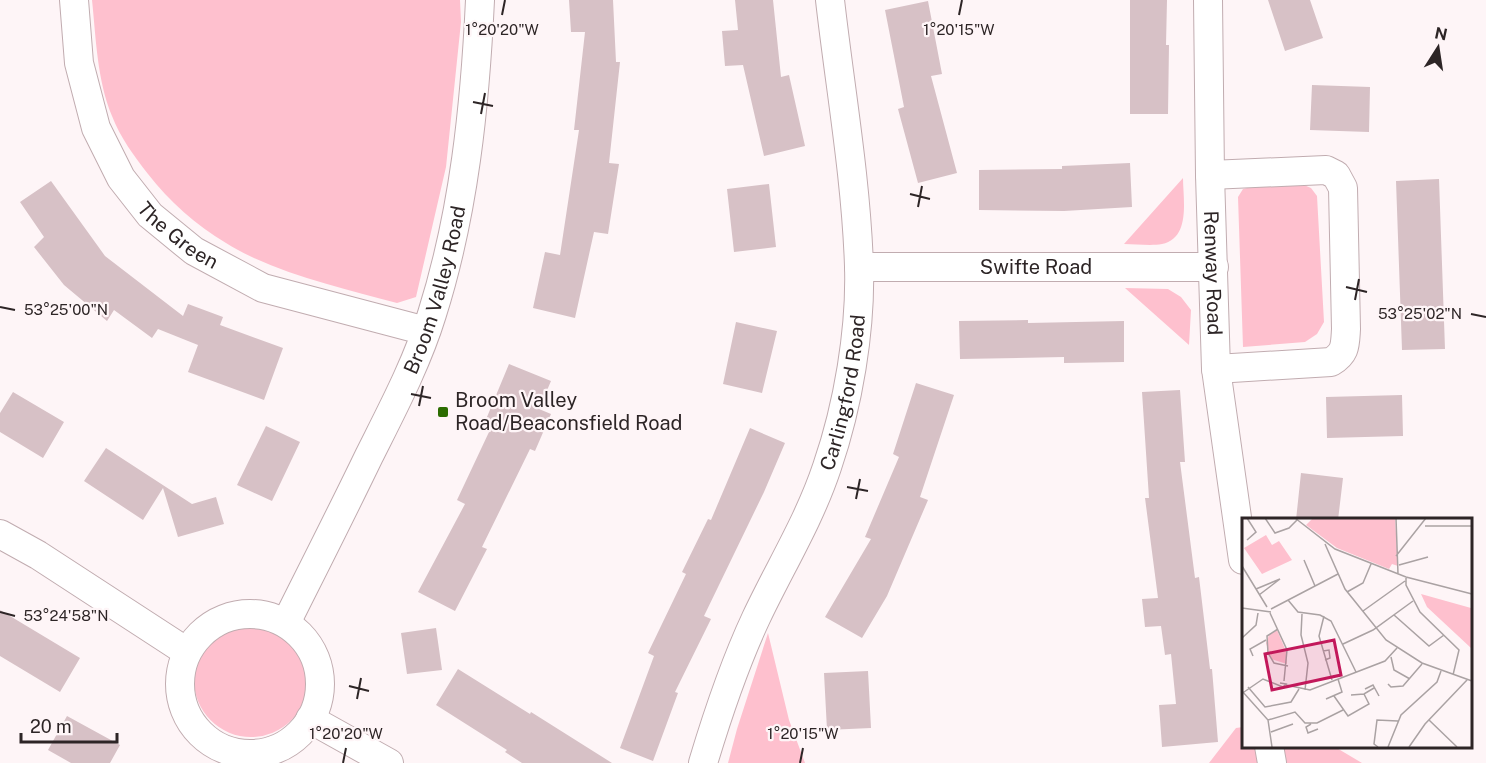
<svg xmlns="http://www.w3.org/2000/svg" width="1486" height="763" font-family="'Public Sans',sans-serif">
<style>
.green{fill:#fec0ce}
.building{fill:#d7c1c6}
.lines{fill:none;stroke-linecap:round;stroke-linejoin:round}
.street-casing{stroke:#c1acb0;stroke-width:30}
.street{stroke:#fff;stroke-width:28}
.ticks{fill:none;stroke:#2d2526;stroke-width:2}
.poi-dot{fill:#2c6c00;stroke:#fef5f7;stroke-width:2}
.labels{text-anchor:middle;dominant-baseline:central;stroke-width:4.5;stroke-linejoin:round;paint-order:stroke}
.street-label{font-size:20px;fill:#2d2526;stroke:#fef5f7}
.poi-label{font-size:20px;fill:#2d2526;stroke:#fef5f7;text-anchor:start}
.inset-road{fill:none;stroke:#aaa2a3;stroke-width:1.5}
.view{fill:#c2185b;fill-opacity:0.15;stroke:#c2185b;stroke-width:3}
.inset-edge{fill:none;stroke:#2d2526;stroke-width:3}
.ticks-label{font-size:15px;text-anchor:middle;fill:#2d2526;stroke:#fef5f7;stroke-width:4.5;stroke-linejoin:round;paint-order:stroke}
</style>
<rect width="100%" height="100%" fill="#fef5f7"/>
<path class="green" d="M92 0H460L461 22 446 167 416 297 397 303C342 288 274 273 226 243 196 225 169 201 148 174 134 156 120 137 112 116 97 80 96 38 92 0Z
M1183 178C1183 199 1191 238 1162 244 1151 246 1136 244 1124 244Z
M1304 185 1311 188 1317 196 1324 322 1317 334 1305 342 1243 347 1238 197 1243 189 1255 186Z
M1125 288 1168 289 1181 297 1191 310 1189 345Z
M194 680a57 57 0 1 1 114 0a57 57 0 1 1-114 0Z
M768 633 789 720 805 763H728L737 729Z
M1243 727V746L1335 747 1362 763H1209L1236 728Z"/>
<path class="building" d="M569 0H613L616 62H620L609 163 619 164 608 234 594 232 575 318 533 308 545 252 560 255 579 130H574L585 32H571Z
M735 0H773L781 77 789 75 805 146 764 156 743 65 725 66 722 31 738 30Z
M1130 0H1167L1166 45H1169L1168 114H1130Z
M1268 0H1310L1323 38 1285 51Z
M928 1 942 74 931 76 957 173 918 183 898 109 904 107 885 10Z
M1312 85 1370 87 1369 132 1310 130Z
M1130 163 1132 207 1064 211 979 210V170L1062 169V166Z
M1439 179 1445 349 1402 350 1396 181Z
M51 181 105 256 183 316 188 304 223 317 220 325 283 348 264 400 188 372 198 345 158 329 152 338 114 310 107 321 64 285 34 247 44 237 20 202Z
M769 184 776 247 734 252 727 189Z
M1028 320V323L1124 321V362L1064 363V357L960 359 959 321Z
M736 322 777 331 762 393 723 384Z
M509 364 551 381 539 409 551 414 535 451 530 449 482 547 487 549 455 611 418 592 465 504 457 500 489 432 482 429Z
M916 383 954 395 920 497 928 500 887 596 862 638 825 617 871 539 865 537 899 457 893 454Z
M1180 390 1185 462H1180L1195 578 1199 577 1210 669H1212L1218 742 1162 747 1159 705 1176 704 1171 654 1165 655 1161 626 1145 627 1142 599 1158 598 1145 498H1149L1142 392Z
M13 392 64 422 43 458 0 432V413Z
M1402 395 1403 436 1327 438 1326 397Z
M266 426 300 442 272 501 237 485Z
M750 428 785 443 764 492 704 616 711 619 675 692 678 693 653 761 620 748 654 656 648 653 686 574 682 572 708 519 711 520Z
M106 448 192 504 216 497 224 524 178 537 163 488 143 520 84 481Z
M1301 473 1343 478 1338 520H1296Z
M0 610 80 658 60 692 0 656Z
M436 628 442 670 407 674 401 633Z
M458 669 530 714 531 712 612 763H522L505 752 507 750 436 705Z
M868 671 871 728 827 730 824 673Z
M67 716 120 745 110 763H71L48 750Z"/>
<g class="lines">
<g class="street-casing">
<g id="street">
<path id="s1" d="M74 0 79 63 96 128 121 178 150 215 194 251 263 288 426 331"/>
<path id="s2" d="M1208 0 1210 175 1216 369 1243 560"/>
<path d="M1210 175 1326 170 1336 175 1343 188 1346 329C1345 345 1346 353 1331 362L1216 369"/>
<path id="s3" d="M859 267H1214"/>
<path d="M0 534 38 555 187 652"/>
<circle cx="250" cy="684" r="70"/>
<path id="s4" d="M286 623C314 567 342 512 369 456 392 410 417 363 432 314 464 213 475 106 480 0"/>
<path d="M310 719 389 763"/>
<path d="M1269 746 1272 763"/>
<path id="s5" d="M703 763C718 713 734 665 756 618 780 567 809 521 827 467 848 406 861 330 859 266 856 177 840 88 830 0"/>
</g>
</g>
<use href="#street" class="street"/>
</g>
<path class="ticks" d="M502 15 505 0M959 15 962 0M473 102 493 106M481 114 485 93M910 194 930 199M918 207 922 186M1346 287 1367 292M1355 300 1359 279M0 307 15 310M1471 314 1486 317M411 394 431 398M419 406 423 386M847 487 868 491M856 499 860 479M0 612 15 616M349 686 369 691M357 699 361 678M343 763 346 748M800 763 803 748"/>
<rect class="poi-dot" x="437" y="406" width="12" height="12" rx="3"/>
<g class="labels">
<g class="street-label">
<text stroke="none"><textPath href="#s1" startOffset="268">The Green</textPath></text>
<text stroke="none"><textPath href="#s3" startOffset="177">Swifte Road</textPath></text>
<text stroke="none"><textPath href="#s2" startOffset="273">Renway Road</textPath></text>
<text stroke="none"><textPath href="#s4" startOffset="366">Broom Valley Road</textPath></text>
<text stroke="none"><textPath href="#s5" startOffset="398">Carlingford Road</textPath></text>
</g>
<g class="poi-label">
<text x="455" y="400">Broom Valley<tspan x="455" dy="23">Road/Beaconsfield Road</tspan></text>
</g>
</g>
<g transform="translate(1242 518)">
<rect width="230" height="230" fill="#fef5f7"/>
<path d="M71 0H153L156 48 150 46 147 51 95 30 64 7ZM24 17 30 27 37 23 50 42 20 56 2 30ZM179 76 229 90V130L185 89ZM35 112 44 133 45 146 29 141 24 125 27 117Z" fill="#fec0ce"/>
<path class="inset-road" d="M23 0 33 15 47 10 55 2M53 0 93 31 164 59 230 76M154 0 156 56M183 8H230M5 22 14 14 5 0M83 26 103 71 144 122 180 145 230 163M154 38 184 0M62 42 73 68M157 47 186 39M0 48 25 89M164 60V67L178 94 217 132 211 157M14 71 38 61 17 77M105 74 121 65 129 46M46 82 56 94 78 97 89 103 114 154M0 90 29 94M29 91 96 56M121 93 163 63M28 95 45 132 42 163M60 96 59 117 66 145 63 172M152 97 187 128 202 117M82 98 77 118 90 162M36 111 25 118 26 135 32 145 46 148M0 120 14 107 16 95M101 126 131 112 171 83M81 133 87 132 88 140 83 142M11 138 8 131 24 122M149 139 152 152 168 161M146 166 149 169 161 168 180 146M44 167 68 172 143 143 155 130M6 169 23 189 49 184 57 171M123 171 131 167 137 178M0 173 26 202 30 229M2 174 21 161 41 169 44 166 38 165M109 177 122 176 132 170M92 178 106 198 127 186 122 176M84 181 100 174 96 161M26 202 53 194 63 205H75L101 192M187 202 215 229M69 206 64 209 66 215 76 211M29 214 51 206M136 229 132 226 135 202 156 203M146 229 159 197 195 164 199 153M167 229 183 206 225 162"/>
<path class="view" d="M92 122 99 157 30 172 23 136Z"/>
<rect width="230" height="230" class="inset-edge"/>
</g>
<g class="ticks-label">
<text x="502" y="35">1°20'20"W</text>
<text x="959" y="35">1°20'15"W</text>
<text x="66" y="315">53°25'00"N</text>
<text x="1420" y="319">53°25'02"N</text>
<text x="66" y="621">53°24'58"N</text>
<text x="346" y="739">1°20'20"W</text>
<text x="803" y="739">1°20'15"W</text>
</g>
<g transform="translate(1438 48) rotate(12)" stroke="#fef5f7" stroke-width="4.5" paint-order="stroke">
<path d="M0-4.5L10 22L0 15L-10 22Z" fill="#2d2526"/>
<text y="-9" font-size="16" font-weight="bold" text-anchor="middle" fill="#2d2526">N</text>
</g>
<path d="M21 733v9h96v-9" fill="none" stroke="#2d2526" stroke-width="3"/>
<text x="30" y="733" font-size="18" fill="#2d2526" stroke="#fef5f7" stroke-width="4.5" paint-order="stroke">20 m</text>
</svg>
